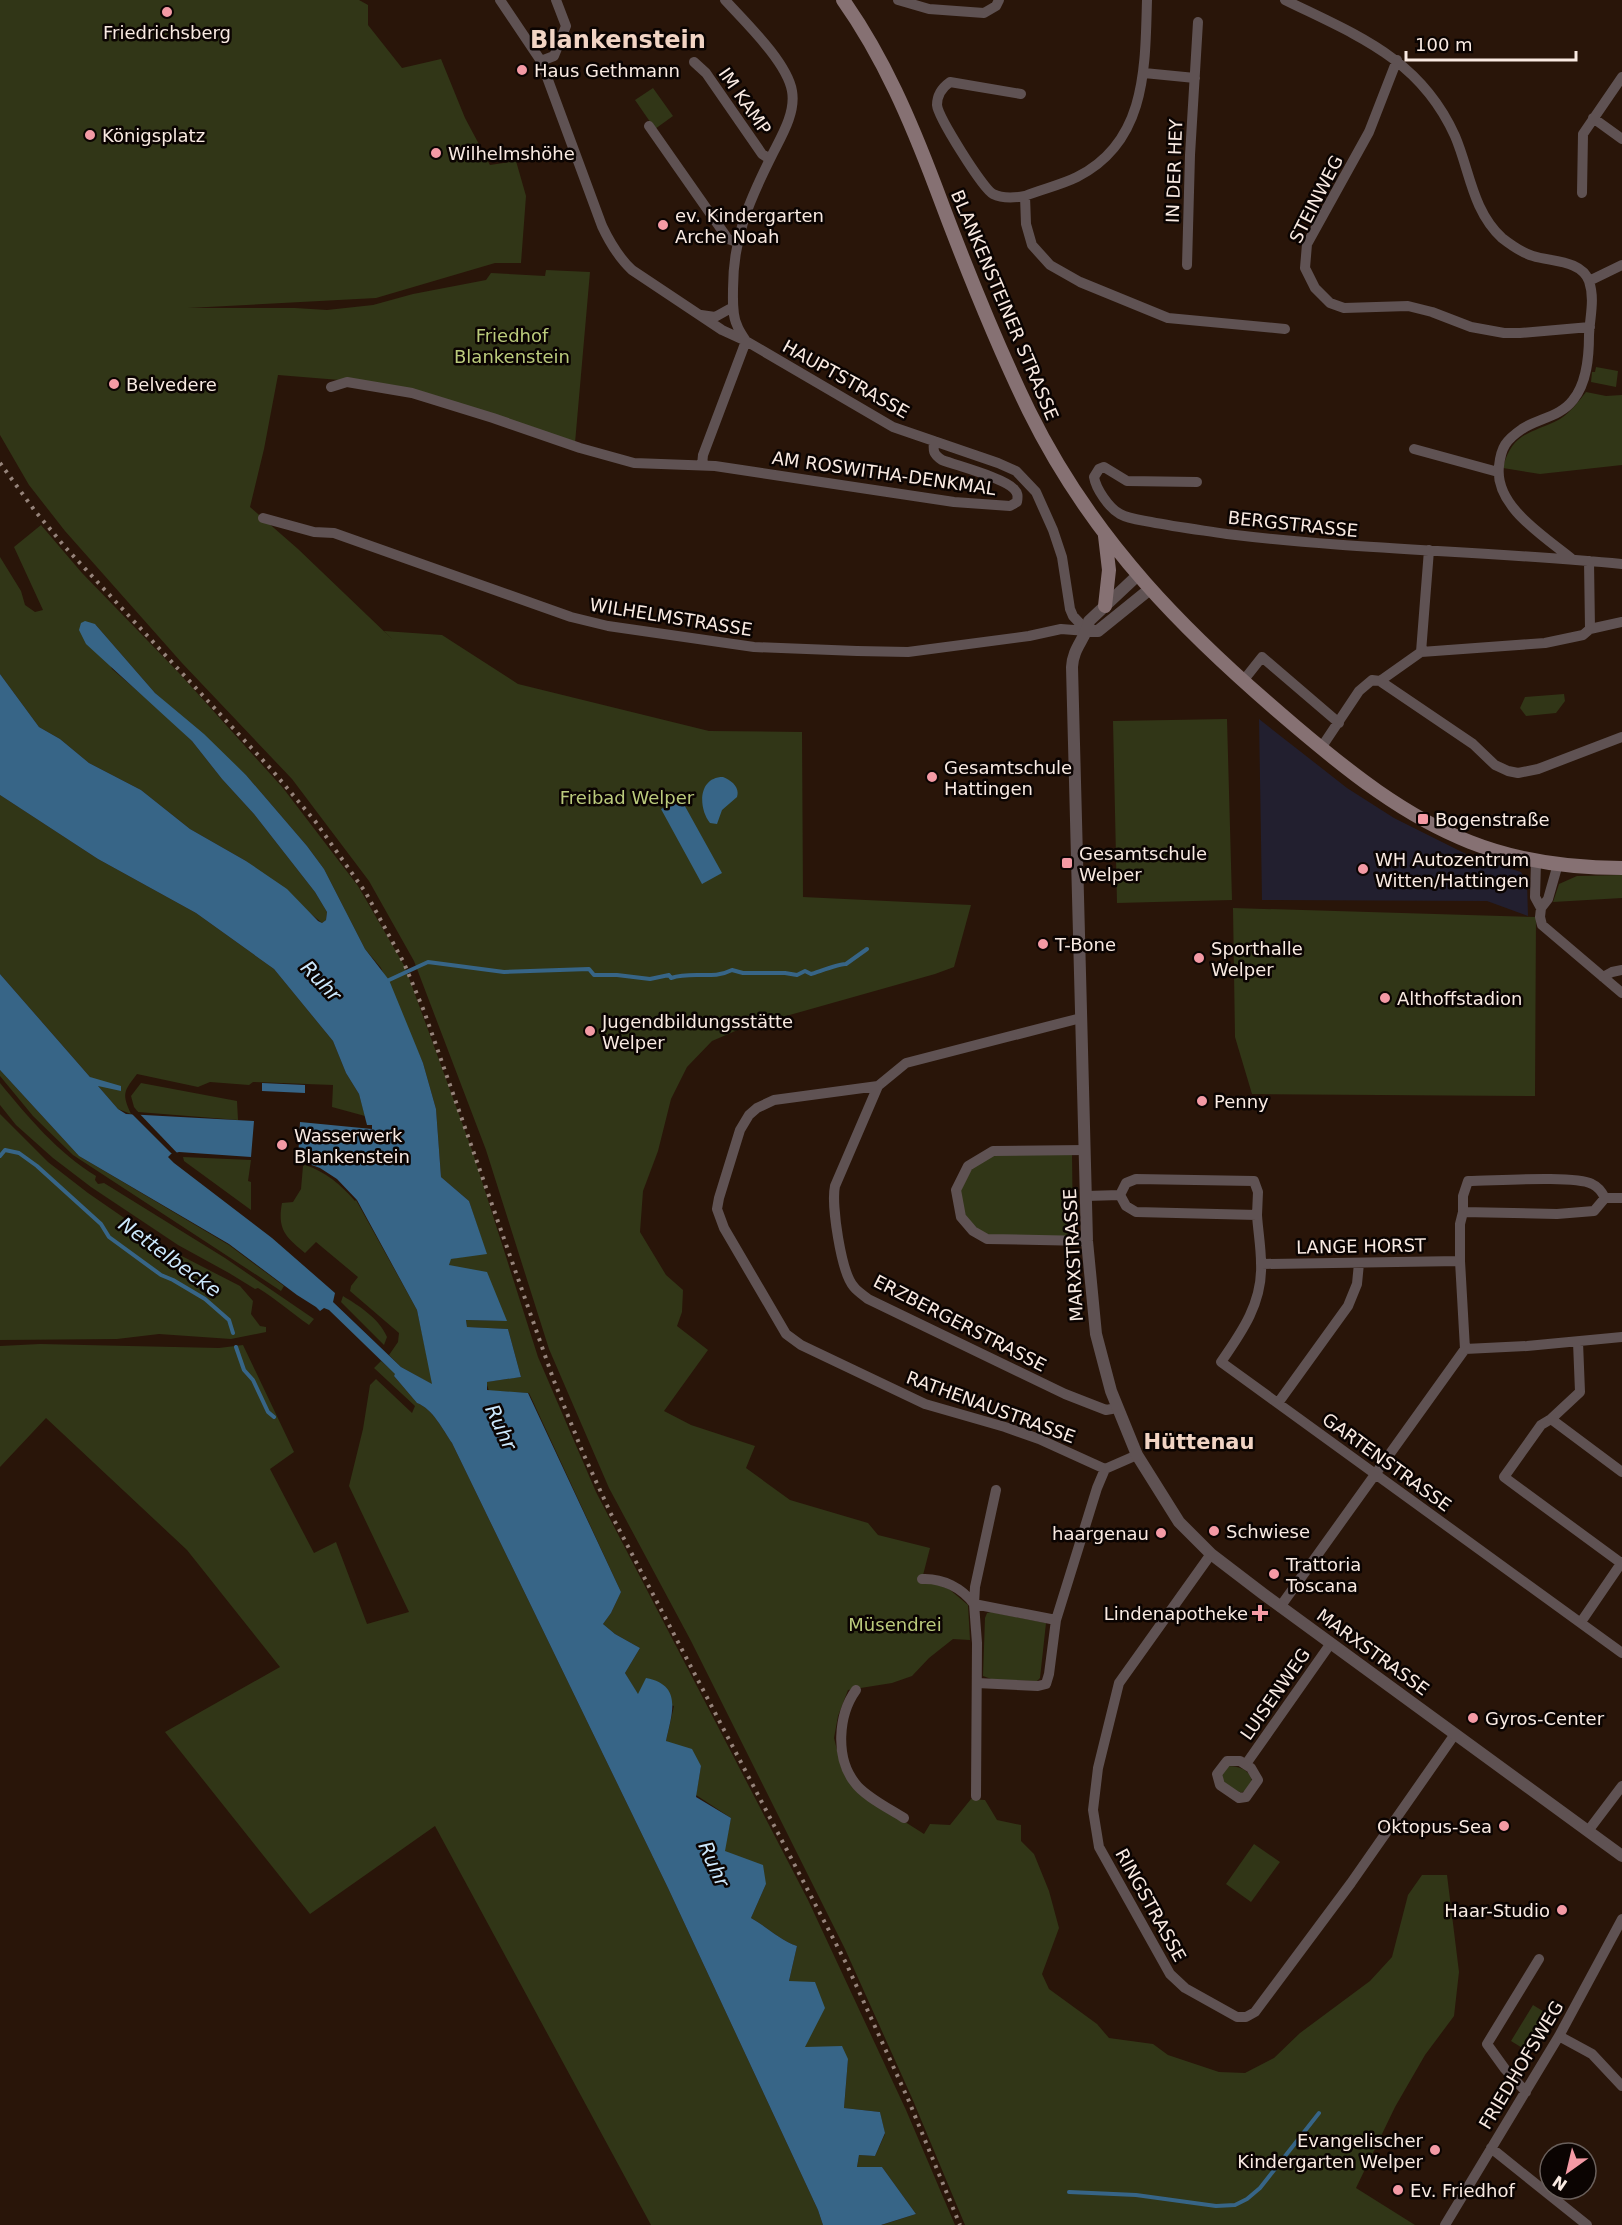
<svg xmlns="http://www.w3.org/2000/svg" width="1622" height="2225" font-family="'DejaVu Sans',sans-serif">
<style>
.commercial{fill:#221f2f}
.green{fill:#313617}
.water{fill:#376587}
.pier{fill:#291509}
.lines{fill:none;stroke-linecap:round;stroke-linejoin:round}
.stream{stroke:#376587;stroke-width:4}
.minor{stroke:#5f5253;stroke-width:10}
.tertiary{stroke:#5f5253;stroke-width:12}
.secondary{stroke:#867173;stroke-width:14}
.rail{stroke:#96847b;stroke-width:4;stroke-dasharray:3 6;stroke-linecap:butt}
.poi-dot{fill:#f49aa5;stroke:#0b0402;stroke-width:2}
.labels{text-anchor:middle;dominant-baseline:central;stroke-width:5;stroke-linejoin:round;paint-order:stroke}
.poi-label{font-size:18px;fill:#f9eae2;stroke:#0b0402;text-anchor:start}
.street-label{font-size:18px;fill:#f9eae2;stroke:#0b0402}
.park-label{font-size:18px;fill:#bbcb7c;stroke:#0b0402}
.water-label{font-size:20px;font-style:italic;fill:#cde9fe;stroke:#0b0402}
.quarter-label{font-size:21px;font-weight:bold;fill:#f1d4c4;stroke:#0b0402}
.district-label{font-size:24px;font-weight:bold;fill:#f1d4c4;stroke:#0b0402}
</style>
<rect width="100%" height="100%" fill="#291509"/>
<path class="commercial" d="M1259 719 1347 788 1394 818 1468 855 1521 872 1527 882 1528 916 1487 901 1262 900Z"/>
<path class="green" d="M0 0H359L368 5V25L402 68 441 59 465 118 490 165 516 161 526 196 521 263H495L376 298 188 308H295L327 310 373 305 413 294 486 280 491 273 545 276 546 270 590 272 575 443 352 381 278 375 264 449 250 507 298 549 392 639 384 631 442 635 518 684 709 731 802 732 803 897 971 905 954 967 935 974 740 1029 712 1041 687 1067 671 1099 658 1151 643 1191 640 1232 666 1275 683 1290 682 1312 677 1326 708 1350 664 1411 691 1425 755 1446 746 1468 790 1500 868 1523 878 1535 930 1548 922 1579 949 1589 968 1605 970 1640 953 1639 929 1658 912 1676 892 1683 848 1690 838 1716 834 1738 842 1770 858 1792 924 1834 930 1824 950 1825 971 1799 985 1800 997 1820 1021 1825V1841L1034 1854 1049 1891 1059 1928 1042 1974 1049 1989 1097 2024 1109 2038 1153 2044 1168 2055 1219 2072 1245 2073 1274 2058 1300 2033 1370 1981 1392 1957 1408 1895 1422 1875H1447L1459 1972 1454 2016 1425 2055 1395 2107 1356 2188 1415 2225H965L912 2098 845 1949 691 1641 609 1488 549 1349 486 1150 414 961 369 881 292 779 182 663 65 531 29 485 0 435Z
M653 88 673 116 655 129 635 100Z
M1596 367 1618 371 1616 387 1591 382 1592 372H1595Z
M1586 392 1606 396 1622 395V465L1540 474 1503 468C1512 431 1532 434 1560 419 1571 412 1578 402 1586 392Z
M41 525 82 573 179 673 283 788 358 886 405 967 472 1150 538 1357 596 1492 808 1900 906 2110 955 2225H882L916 2214 882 2167H857L859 2155 875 2156 885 2134 880 2112 844 2108 848 2059 804 2048 789 1981 797 1946C780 1940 767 1927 751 1918L766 1884 724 1851 731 1818 696 1795 701 1766 666 1741 674 1706 638 1695 625 1673 640 1648 615 1634 603 1624 611 1613 621 1592 529 1393 489 1391 486 1382 521 1377 508 1329 467 1327 466 1320 506 1321 449 1265 450 1259 486 1253 469 1201 441 1177 436 1109 423 1063 381 968 365 949 324 869 307 846 246 775 155 693 95 624 112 669 162 712 192 741 222 779 254 814 315 892 327 912 326 920 322 923 246 861 190 829 141 790 89 763 60 739 39 727 0 674V557L21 591 25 605 35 612 43 610 14 547Z
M1564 694 1565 701 1556 713 1526 716 1520 708 1525 697Z
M1227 719 1232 900 1117 903 1113 721Z
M0 795 98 859 196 913 274 969 333 1041 346 1073 359 1094 365 1116 332 1107 333 1085 253 1082 249 1085 210 1082 198 1087 137 1074C123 1092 122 1094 131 1114L118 1109 0 974Z
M1622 875V898L1553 902 1559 884 1577 876Z
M1233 908 1536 917 1535 1096 1252 1094 1235 1037Z
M0 1070 79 1156 229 1245 284 1286 281 1291 73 1155 33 1116 0 1076Z
M0 1083C28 1117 58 1153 96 1176L95 1180 98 1184 104 1183 225 1258 314 1319 309 1325C292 1313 276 1299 258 1288L255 1289 229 1273 178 1245 91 1187 53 1158 16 1125 0 1105Z
M141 1083 237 1101 238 1120 138 1112 134 1107 131 1096Z
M0 1114 48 1162 88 1193 172 1251 240 1286 253 1301 251 1314 260 1326 266 1327V1332L231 1339 159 1334 117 1339 0 1340Z
M1072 1153 1073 1237 987 1236 974 1230 964 1215 960 1192 970 1168 996 1154Z
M183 1157 251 1160 248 1181 251 1182V1210L184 1161Z
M305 1165C326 1172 340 1184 355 1201L356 1200 417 1310 433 1385 401 1367 389 1355 398 1342 399 1333 350 1291 351 1286 358 1277 316 1242 305 1253C286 1237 277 1230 282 1203L293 1202 301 1189 303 1166Z
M343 1296C359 1306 379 1318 387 1337L384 1345 341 1302Z
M40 1344 219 1348 243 1345 294 1452 270 1469 314 1553 336 1542 367 1624 409 1612 349 1486 363 1429 370 1385 376 1379 412 1413 415 1406 374 1368 381 1361 396 1374 394 1376 417 1403C433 1409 443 1430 452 1443L668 1888 818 2210 823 2225H651L435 1826 310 1914 165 1732 280 1667 187 1550 46 1418 0 1467V1346Z
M991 1612 1046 1623 1040 1678 1037 1681 994 1680 983 1676 985 1618 987 1613Z
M1228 1766C1240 1766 1251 1770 1252 1783L1246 1791 1239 1793 1222 1781V1773Z
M1254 1844 1280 1862 1251 1902 1226 1884Z
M1533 2005 1546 2013 1524 2049 1511 2041Z"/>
<path class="water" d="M85 621 95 624 155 693 204 734 246 775 307 846 324 869 365 949 389 980 423 1063 436 1109 441 1177 469 1201 487 1254 451 1259 449 1265 487 1272 507 1321 466 1320 467 1327 508 1329 521 1377 487 1382V1390L528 1393 621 1592 611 1613 603 1624 615 1634 640 1648 625 1673 638 1694 646 1678C683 1685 672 1713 666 1741L692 1749 701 1766 696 1797 731 1818 725 1851 763 1865 766 1884 751 1918C767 1927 780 1940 797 1946L789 1981 815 1982 825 2008 805 2047 842 2046 848 2059 844 2108 880 2112 885 2133 875 2156 859 2155 857 2167H882L916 2214 881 2225H823L818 2210 668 1888 452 1443C443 1430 433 1409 417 1403L394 1376 395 1374 329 1310 324 1308 320 1311 316 1307 297 1295 229 1244 79 1156 0 1070V974L90 1077 121 1086V1091L98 1086 118 1109 126 1114 254 1121 251 1157 179 1152 171 1154 168 1157 174 1163 272 1238 335 1293 333 1302 401 1367 432 1384 417 1310 357 1200 337 1179 320 1168 298 1160 300 1122 372 1129V1125H367L359 1094 346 1073 333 1041 274 969 196 913 98 859 0 795V674L39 727 60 739 89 763 141 790 190 829 246 861 287 889 318 921 322 923 326 920 327 912 315 892 254 814 222 779 192 741 86 644 79 630 81 623Z
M723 777C732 781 740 787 737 797L722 810 717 824 710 823C698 808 698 777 723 777Z
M681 799 722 873 702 884 661 809Z
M262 1083 305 1085V1093L262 1091Z"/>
<path class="pier" d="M132 1111H137L180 1156H174L131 1113Z"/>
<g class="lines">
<path class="stream" d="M389 980 428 962 504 972 589 969 594 975H617L650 979 669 975 671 978C693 971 713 980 732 970L743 973H785L797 975 805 971 811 974C818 972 841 963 846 964L867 949
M0 1156 5 1150 19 1153 37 1166 101 1224 109 1237 161 1275 173 1280 205 1299 229 1320 233 1333
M236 1347 244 1370 253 1380 268 1412 274 1417
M1069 2192 1136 2195 1216 2206 1235 2205 1247 2199 1260 2188 1319 2113"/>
<path class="minor" d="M500 0 541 61 602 226C610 243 618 257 632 270L722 330 746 341 893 427 998 463 1016 471 1036 492 1053 530 1062 557 1070 609 1073 616 1087 631
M725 0C745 22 787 62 792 91 796 113 781 137 772 155 749 201 733 237 733 289 733 301 732 315 737 325 739 331 743 336 746 341
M898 0 929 9 984 13 996 6 999 0
M1147 0C1145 67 1147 142 1077 177 1061 185 1042 189 1025 196L1026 224 1032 245 1050 265 1080 282 1168 318 1285 329
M1285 0C1356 35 1420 58 1455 136 1470 171 1472 210 1502 238 1511 245 1522 253 1533 256 1552 262 1581 260 1589 281L1622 265
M1397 60 1369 132 1307 244 1305 268 1315 288 1330 303 1344 308 1408 306 1432 312 1471 327 1504 333H1520L1590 327
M541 61 554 56 566 26 556 0
M694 62 706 73 762 154 770 159
M1144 73 1195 78
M1021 94 950 82C943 87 937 95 937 105 938 117 983 189 993 194 1003 199 1014 198 1025 196
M1593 118 1622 139
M649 126 728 239 737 242
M1582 193 1583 134 1622 77
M1187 265 1190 155 1198 22
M701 315 715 317 733 307
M331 387 347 382 412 393 493 418 580 448 634 463 715 466 954 502 1010 506 1017 502C1018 496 1018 493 1014 489 1004 478 958 466 942 460 933 454 933 451 934 441
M1414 449 1498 472
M702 465 703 455 746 341
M1197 482 1127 481 1104 467 1099 469 1094 477C1096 489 1109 508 1120 514 1129 519 1141 520 1151 522 1176 527 1201 530 1227 534 1358 550 1490 551 1622 564
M263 518 314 532 334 533 571 617 608 626 754 647 857 651 908 652 1029 636 1061 629 1087 631
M1572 559C1544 536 1494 506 1499 466 1501 447 1506 440 1522 429 1539 418 1560 417 1573 400 1587 383 1589 357 1589 335 1590 316 1595 299 1589 281
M1589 561 1590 629
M1421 652 1429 550
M1243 681 1262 657 1339 723
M1380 681 1421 652 1545 643 1583 635 1590 629 1622 622
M1321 748 1359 691 1372 680 1380 681 1473 744 1495 765 1508 771 1518 773 1538 769 1622 737
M1536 861 1535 897 1541 908 1540 917 1542 925 1622 993
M1541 908 1548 899 1558 864
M1603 977 1612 972 1622 970
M1081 1018 906 1063 878 1086 835 1186C831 1204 841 1273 854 1287 857 1291 863 1295 868 1299L1065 1394 1106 1410 1117 1408
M878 1086 774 1100 757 1108 749 1115 740 1130 719 1198 717 1209 724 1228 786 1334 801 1345 925 1404 1005 1427 1039 1439 1105 1469
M1085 1150 993 1151 968 1166 956 1190 961 1217 973 1231 987 1239 1087 1241
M1136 1179 1254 1181 1258 1192 1257 1215 1136 1212 1126 1206 1120 1195 1126 1183Z
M1086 1196 1120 1195
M1605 1198H1622
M1463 1212V1196L1468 1181C1493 1181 1574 1175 1592 1184 1599 1187 1602 1192 1605 1198L1594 1211 1557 1214 1463 1212 1460 1224V1261L1465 1349
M1257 1215C1258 1231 1261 1247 1261 1263 1263 1302 1242 1332 1221 1362L1622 1653
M1262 1264 1460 1261
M1578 1342 1580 1392 1551 1419 1622 1472
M1278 1403 1348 1306 1357 1284 1359 1263
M1551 1419 1541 1425 1504 1477 1621 1563
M1211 1554 1119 1683 1098 1768 1093 1810 1099 1847 1170 1974 1185 1988 1237 2017H1246L1255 2012 1351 1883 1455 1734
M922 1579C943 1578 962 1588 974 1604L975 1587 996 1490
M1280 1607 1465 1349 1527 1346 1622 1337
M1581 1622 1622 1562
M977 1683 1038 1686 1046 1684 1049 1674 1056 1620 1097 1488 1105 1469 1137 1455
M856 1690C838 1715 835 1758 855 1783 864 1796 890 1809 904 1818
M1227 1761H1240L1251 1768 1258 1780 1246 1797 1239 1798 1220 1785 1217 1774Z
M1246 1764 1331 1643
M976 1796 977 1643 974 1604 1056 1620
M1588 1831 1622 1786
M1559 2036 1592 2054 1622 2086
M1526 2092 1505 2069 1487 2044 1539 1959
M1491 2148 1587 2225
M1445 2225 1559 2036 1622 1919"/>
<path class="tertiary" d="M1138 575 1089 621C1086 639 1073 647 1072 667L1087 1241 1096 1334 1111 1391 1137 1455 1179 1522 1211 1554 1262 1593 1622 1856
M1087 631H1098L1150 589"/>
<path class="secondary" d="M843 0C884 58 911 122 936 188 964 263 994 339 1029 411 1093 541 1186 634 1295 726 1348 771 1404 816 1470 842 1518 861 1570 868 1622 868
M1105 606 1109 570 1105 536"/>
<path class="rail" d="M0 463 35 511 65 547 271 769 315 821 366 893 404 963 424 1011 554 1381 583 1453 611 1514 846 1963 908 2099 960 2225"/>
</g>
<g class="poi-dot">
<circle cx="167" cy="12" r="6"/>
<circle cx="522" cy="70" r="6"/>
<circle cx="90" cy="135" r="6"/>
<circle cx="436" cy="153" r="6"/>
<circle cx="663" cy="225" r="6"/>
<circle cx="114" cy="384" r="6"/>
<circle cx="932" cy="777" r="6"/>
<rect x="1417" y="813" width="12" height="12" rx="3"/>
<rect x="1061" y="857" width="12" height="12" rx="3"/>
<circle cx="1363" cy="869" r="6"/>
<circle cx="1043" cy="944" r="6"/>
<circle cx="1199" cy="958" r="6"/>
<circle cx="1385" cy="998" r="6"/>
<circle cx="590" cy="1031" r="6"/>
<circle cx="1202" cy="1101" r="6"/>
<circle cx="282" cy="1145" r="6"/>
<circle cx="1214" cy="1531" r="6"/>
<circle cx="1161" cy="1533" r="6"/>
<circle cx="1274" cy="1574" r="6"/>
<path d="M1257 1604h6v6h6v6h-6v6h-6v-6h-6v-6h6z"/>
<circle cx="1473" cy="1718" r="6"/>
<circle cx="1504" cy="1826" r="6"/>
<circle cx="1562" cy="1910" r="6"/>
<circle cx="1435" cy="2150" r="6"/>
<circle cx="1398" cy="2190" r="6"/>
</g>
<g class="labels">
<g class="poi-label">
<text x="167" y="32" text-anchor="middle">Friedrichsberg</text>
<text x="534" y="70">Haus Gethmann</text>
<text x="102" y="135">Königsplatz</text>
<text x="448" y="153">Wilhelmshöhe</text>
<text x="675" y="215">ev. Kindergarten<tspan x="675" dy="21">Arche Noah</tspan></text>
<text x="126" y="384">Belvedere</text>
<text x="944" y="767">Gesamtschule<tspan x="944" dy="21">Hattingen</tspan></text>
<text x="1435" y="819">Bogenstraße</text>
<text x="1079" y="853">Gesamtschule<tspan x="1079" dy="21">Welper</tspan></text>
<text x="1375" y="859">WH Autozentrum<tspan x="1375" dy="21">Witten/Hattingen</tspan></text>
<text x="1055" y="944">T-Bone</text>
<text x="1211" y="948">Sporthalle<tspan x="1211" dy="21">Welper</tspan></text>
<text x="1397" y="998">Althoffstadion</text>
<text x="602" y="1021">Jugendbildungsstätte<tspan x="602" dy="21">Welper</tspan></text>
<text x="1214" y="1101">Penny</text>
<text x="294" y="1135">Wasserwerk<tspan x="294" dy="21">Blankenstein</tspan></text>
<text x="1226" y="1531">Schwiese</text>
<text x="1149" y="1533" text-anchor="end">haargenau</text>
<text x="1286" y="1564">Trattoria<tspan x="1286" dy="21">Toscana</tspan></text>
<text x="1248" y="1613" text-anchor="end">Lindenapotheke</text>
<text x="1485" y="1718">Gyros-Center</text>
<text x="1492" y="1826" text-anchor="end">Oktopus-Sea</text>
<text x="1550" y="1910" text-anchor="end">Haar-Studio</text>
<text x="1423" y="2140" text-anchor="end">Evangelischer<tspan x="1423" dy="21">Kindergarten Welper</tspan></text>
<text x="1410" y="2190">Ev. Friedhof</text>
</g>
<g class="street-label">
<text transform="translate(745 101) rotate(55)">IM KAMP</text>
<text transform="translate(1174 171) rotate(-88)">IN DER HEY</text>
<text transform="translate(1316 199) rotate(-63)">STEINWEG</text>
<text transform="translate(1005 305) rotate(67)">BLANKENSTEINER STRASSE</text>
<text transform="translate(846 379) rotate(29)">HAUPTSTRASSE</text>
<text transform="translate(884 473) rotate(8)">AM ROSWITHA-DENKMAL</text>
<text transform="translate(1293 524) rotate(6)">BERGSTRASSE</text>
<text transform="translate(671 617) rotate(9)">WILHELMSTRASSE</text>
<text transform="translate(1361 1246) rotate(-1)">LANGE HORST</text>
<text transform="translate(1073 1255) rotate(-93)">MARXSTRASSE</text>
<text transform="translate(960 1323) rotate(27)">ERZBERGERSTRASSE</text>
<text transform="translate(991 1407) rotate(20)">RATHENAUSTRASSE</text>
<text transform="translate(1387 1462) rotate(36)">GARTENSTRASSE</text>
<text transform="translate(1373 1652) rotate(36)">MARXSTRASSE</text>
<text transform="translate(1275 1694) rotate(-55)">LUISENWEG</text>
<text transform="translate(1151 1905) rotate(61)">RINGSTRASSE</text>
<text transform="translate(1521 2065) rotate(-59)">FRIEDHOFSWEG</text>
</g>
<g class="park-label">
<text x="512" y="335">Friedhof<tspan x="512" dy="21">Blankenstein</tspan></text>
<text x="627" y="797">Freibad Welper</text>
<text x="895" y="1624">Müsendrei</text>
</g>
<g class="water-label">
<text transform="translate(321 981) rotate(46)">Ruhr</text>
<text transform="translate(170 1257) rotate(36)">Nettelbecke</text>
<text transform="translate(501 1427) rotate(65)">Ruhr</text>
<text transform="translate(714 1864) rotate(66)">Ruhr</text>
</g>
<g class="quarter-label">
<text x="1199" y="1442">Hüttenau</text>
</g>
<g class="district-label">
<text x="618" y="40">Blankenstein</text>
</g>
</g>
<g transform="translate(1568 2171) rotate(214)"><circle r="28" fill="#0b0402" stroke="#6a605c" stroke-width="1.5"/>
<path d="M0-4.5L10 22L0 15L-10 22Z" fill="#f49aa5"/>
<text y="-9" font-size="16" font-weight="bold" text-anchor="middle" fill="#f9eae2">N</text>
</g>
<path d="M1406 51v9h170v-9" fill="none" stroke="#f9eae2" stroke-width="3"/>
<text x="1415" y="51" font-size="18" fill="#f9eae2" stroke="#0b0402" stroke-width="4.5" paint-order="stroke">100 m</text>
</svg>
